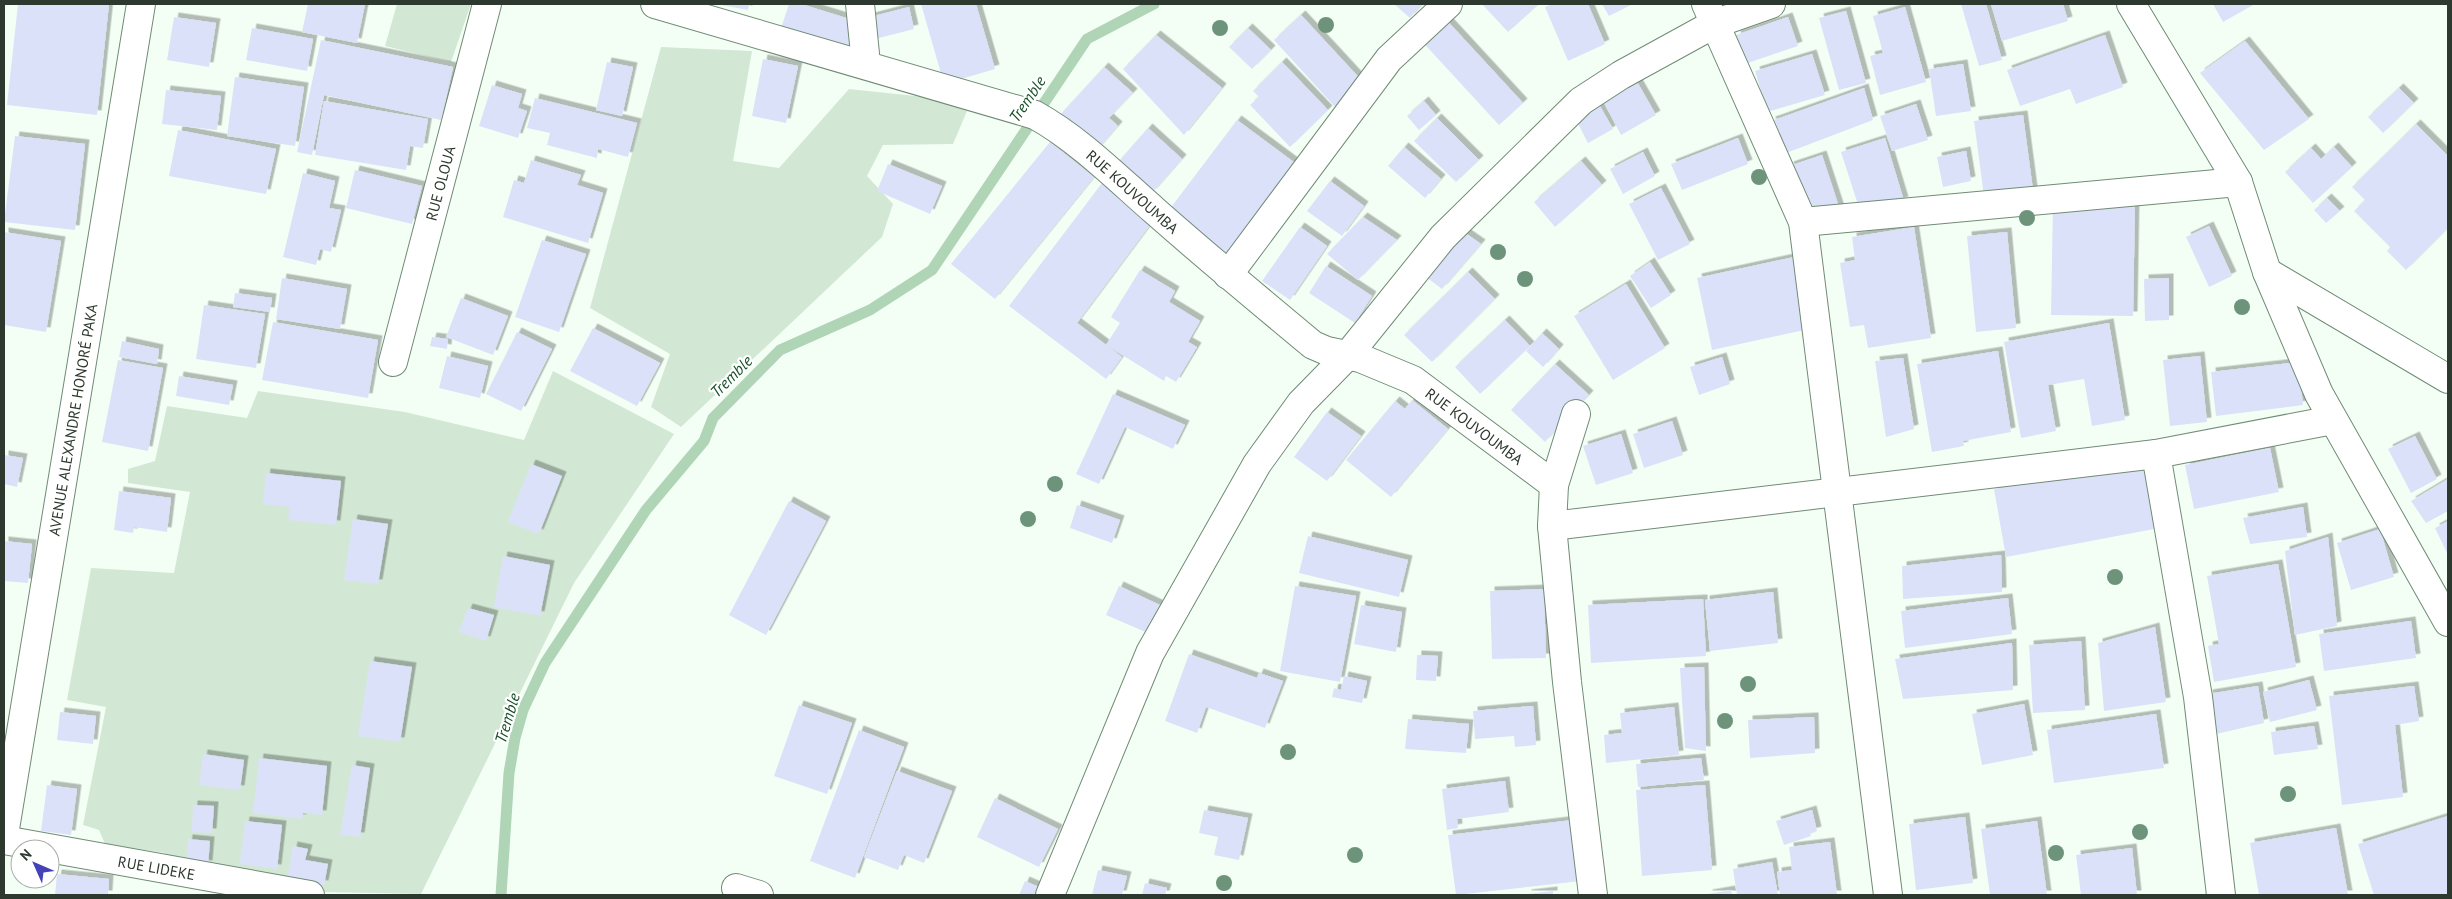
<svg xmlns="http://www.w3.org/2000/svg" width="2452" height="899" font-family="'PT Sans',sans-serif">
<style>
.green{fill:#d2e8d5}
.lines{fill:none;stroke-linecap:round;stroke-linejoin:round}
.stream{stroke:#b0d5b6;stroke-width:11}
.building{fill:#dce1fa;filter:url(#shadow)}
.minor-casing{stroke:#708b75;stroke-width:30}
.minor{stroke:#fff;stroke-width:28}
.tree{fill:#6d947a}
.labels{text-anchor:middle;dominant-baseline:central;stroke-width:4.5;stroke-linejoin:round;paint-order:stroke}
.street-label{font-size:15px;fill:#2d382e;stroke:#fff}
.water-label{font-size:16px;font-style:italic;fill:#174f27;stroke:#fff}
</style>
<defs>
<filter id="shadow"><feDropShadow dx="4.5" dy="-4.5" stdDeviation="0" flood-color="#0004"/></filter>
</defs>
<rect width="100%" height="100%" fill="#f3fff5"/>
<path class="green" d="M397 4H471L451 62 385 46Z
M661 47 752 51 733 161 779 168 849 89 934 98 967 111 953 144 883 145 867 176 893 204 882 237 681 427 651 407 670 354 590 308Z
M553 371 674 434 574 583 421 894 321 892 164 861 165 853 105 844 99 830 83 825 106 707 67 700 91 568 174 573 190 492 128 483V469L155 461 167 406 247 418 258 391 405 412 524 440Z"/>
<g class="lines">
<path class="stream" d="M501 895 509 773 515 738 523 710 545 663 646 510 704 441 713 418 780 350 870 310 932 270 1087 39 1154 4"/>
</g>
<path class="building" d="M18 4H109L97 115 7 105Z
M308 4H365L357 43 302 32Z
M716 4H749L748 10Z
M789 4H801L856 21 847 52 780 31Z
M921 4H976L995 69 944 84Z
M1394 4H1422L1410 18Z
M1482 4H1539L1508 32Z
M1552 4H1588L1605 44 1568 61 1545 7Z
M1602 4H1633L1609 16Z
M1961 4H1986L2002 60 1979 66Z
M1991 4H2063L2068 21 2002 41Z
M2213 4H2255L2223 22Z
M909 7 914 29 875 39 870 17Z
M1905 7 1926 82 1880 95 1870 56 1883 53 1873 16Z
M1846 11 1866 83 1839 90 1819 18Z
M1440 13 1523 103 1499 125 1416 35Z
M1301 15 1363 82 1336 108 1274 40Z
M174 17 216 23 209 67 167 60Z
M1788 17 1798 46 1745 64 1736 35Z
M252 28 313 39 307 71 246 60Z
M1248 28 1271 50 1252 69 1229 47Z
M1156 35 1222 88 1184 135 1123 69Z
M2105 35 2123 87 2076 104 2070 89 2020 106 2007 70Z
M321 40 453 67 441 120 324 95 312 155 297 152Z
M2245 41 2309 119 2264 150 2200 73Z
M1812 54 1825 95 1767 112 1755 71Z
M763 59 798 66 786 123 752 116Z
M607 62 633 67 622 116 596 110Z
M1282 62 1328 110 1290 147 1250 105 1259 97 1253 91Z
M1963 64 1971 111 1936 116 1929 69Z
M1104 67 1133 93 1109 118 1118 126 1097 150 1059 116Z
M235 77 304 87 295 146 227 136Z
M1636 80 1656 115 1621 135 1602 99Z
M492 85 522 94 518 108 527 111 518 138 479 126Z
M1864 88 1873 120 1781 155 1771 121Z
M2399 88 2414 103 2383 133 2368 117Z
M166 90 221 96 217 130 162 124Z
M535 98 637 123 628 157 598 149 597 158 547 145 550 133 527 128Z
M324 101 428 119 423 148 410 146 406 170 315 155Z
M1424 101 1436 115 1419 130 1407 116Z
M1597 101 1613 129 1588 143 1573 114Z
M1916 104 1928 140 1892 151 1880 116Z
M2023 115 2034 198 1985 204 1974 121Z
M1437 118 1479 160 1456 182 1414 141Z
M1237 120 1295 163 1228 254 1169 210Z
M2416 124 2448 156V228L2406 270 2387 251 2390 247 2354 211 2365 200 2352 187Z
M1148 128 1182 159 1152 193 1118 162Z
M178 130 276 149 266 194 169 176Z
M15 136 85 144 75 230 4 222Z
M1738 138 1748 164 1682 190 1671 164Z
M1885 138 1904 201 1861 214 1841 152Z
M1050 142 1094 177 995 299 951 264Z
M1404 147 1441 179 1425 198 1388 166Z
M2334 147 2352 167 2313 203 2285 172 2311 148 2321 159Z
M1966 151 1971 181 1943 187 1937 157Z
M1643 152 1655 176 1623 194 1610 169Z
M1822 155 1840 210 1807 221 1789 166Z
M531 160 581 175 577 185 603 193 588 243 503 217 514 180 524 183Z
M1581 161 1602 185 1555 227 1534 202Z
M888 164 942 186 930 214 877 191Z
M355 170 422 186 412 224 346 208Z
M303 173 335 181 329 208 341 210 331 252 320 249 316 265 283 257Z
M1330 181 1364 206 1342 236 1307 211Z
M1102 183 1153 221 1077 323 1122 357 1106 379 1009 306Z
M1661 188 1690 244 1658 260 1629 204Z
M2327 198 2340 211 2326 223 2314 210Z
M2053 202H2135L2133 316 2051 315Z
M1363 217 1397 240 1358 280 1327 254Z
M2209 226 2232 276 2209 287 2186 237Z
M1300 227 1327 246 1290 300 1262 281Z
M1914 227 1931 338 1868 348 1864 325 1850 327 1840 263 1855 260 1852 237Z
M1458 228 1481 244 1442 289 1422 274Z
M4 232 61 241 46 332 4 325Z
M2007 232 2016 328 1976 332 1967 236Z
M542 240 586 254 559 332 515 317Z
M1799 256 1814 328 1712 350 1697 278Z
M1650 262 1671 295 1651 308 1630 276Z
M1326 266 1372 296 1355 323 1309 293Z
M1140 270 1175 291 1169 302 1200 321 1188 342 1197 347 1176 382 1166 376 1164 381 1106 345 1120 323 1111 317Z
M1468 272 1495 299 1432 362 1404 335Z
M282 278 347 289 340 329 276 319Z
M2169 278V320L2145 321 2144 279Z
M1626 284 1665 348 1613 380 1574 316Z
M235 293 272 298 270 312 233 307Z
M461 298 508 316 493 355 446 337Z
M204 305 265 314 256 368 196 359Z
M1505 320 1530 346 1480 394 1455 367Z
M273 322 378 340 368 398 262 380Z
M2109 323 2125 420 2092 426 2084 379 2048 385 2056 431 2021 438 2004 342Z
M593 328 660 363 637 406 570 371Z
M517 332 552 349 521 411 486 394Z
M1542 333 1559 349 1543 367 1526 351Z
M432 337 448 339 447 349 430 346Z
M122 341 159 349 157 364 119 357Z
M1998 351 2011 432 1963 441 1964 446 1932 452 1917 364Z
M447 356 488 366 480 398 439 388Z
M2200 356 2207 422 2170 426 2163 360Z
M1722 357 1730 384 1699 395 1690 367Z
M1903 358 1914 429 1886 437 1875 361Z
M118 360 163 368 148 451 102 442Z
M2298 362 2303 405 2216 416 2211 372Z
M1555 364 1589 395 1545 442 1511 410Z
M179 376 233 385 229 405 176 396Z
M1113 394 1185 425 1173 449 1125 427 1099 484 1076 474Z
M1412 400 1448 429 1391 497 1346 460 1395 401 1405 409Z
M1327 412 1361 436 1327 481 1294 457Z
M1672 421 1683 455 1644 468 1633 434Z
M1621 434 1633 473 1596 485 1583 446Z
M2415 436 2437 479 2411 493 2388 449Z
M2270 448 2279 492 2194 509 2185 465Z
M4 455 23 458 17 487 4 484Z
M2146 463 2154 529 2006 557 1994 489Z
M531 464 562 476 539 534 508 522Z
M266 473 341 481 336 525 288 520 290 507 263 504Z
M2448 479V511L2426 523 2411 501Z
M119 491 171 498 167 532 134 527 133 533 114 530Z
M789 501 826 521 766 635 729 615Z
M1077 505 1120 520 1112 543 1070 528Z
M2303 507 2307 537 2250 544 2243 518Z
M353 519 388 524 378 584 344 580Z
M2448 521V555L2435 528Z
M2380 529 2394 577 2351 590 2337 543Z
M1308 536 1408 560 1399 597 1299 573Z
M2328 537 2337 626 2295 635 2285 551Z
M4 541 32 544 28 583 4 581Z
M2001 555 2002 592 1903 599 1902 566Z
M503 556 550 565 540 616 494 607Z
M2278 564 2296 667 2214 682 2208 646 2219 644 2207 576Z
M1119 586 1162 606 1150 634 1106 615Z
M1295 586 1356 596 1340 682 1280 671Z
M1544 589 1546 658 1492 659 1490 591Z
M1773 592 1778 643 1710 651 1705 600Z
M2008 598 2012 634 1905 648 1901 611Z
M1703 599 1706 656 1591 663 1588 605Z
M1361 605 1402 612 1396 652 1354 644Z
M468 608 494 615 486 641 459 632Z
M2411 621 2416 658 2324 671 2319 634Z
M2155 627 2166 702 2104 711 2098 643Z
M2081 641 2085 710 2033 713 2029 645Z
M2012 643 2013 690 1903 699 1895 659Z
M1189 654 1257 678 1259 673 1283 681 1265 728 1206 707 1197 733 1165 721Z
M1417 655 1438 656 1436 681 1416 680Z
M370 661 412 667 400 742 358 736Z
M1704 667 1706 751 1685 748 1680 668Z
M1344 676 1367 681 1362 703 1332 697 1334 688 1341 690Z
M2309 680 2317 710 2270 722 2263 692Z
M2258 686 2264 723 2216 734 2208 694Z
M2414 686 2419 721 2395 725 2403 797 2342 805 2329 696Z
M2024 704 2033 755 1982 765 1972 714Z
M799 705 852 723 827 794 774 776Z
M1533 706 1536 745 1515 747 1514 736 1475 739 1473 711Z
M1674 707 1679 755 1606 763 1604 735 1622 733 1620 713Z
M60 712 96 716 93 744 57 740Z
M2156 714 2164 768 2054 783 2047 730Z
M1814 717 1815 753 1750 758 1748 720Z
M1408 719 1469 724 1466 753 1405 749Z
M2314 726 2318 749 2274 755 2271 732Z
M859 730 904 747 855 878 810 861Z
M203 754 244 760 240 790 199 785Z
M259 758 327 766 322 815 303 813 302 819 253 813Z
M1701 758 1704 780 1638 787 1636 764Z
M352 765 370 768 360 837 340 835Z
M897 771 952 791 924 863 904 855 898 870 864 857Z
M1505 781 1509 812 1457 819 1458 828 1447 830 1442 789Z
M47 785 77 789 71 835 41 831Z
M1705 785 1712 870 1642 876 1636 790Z
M995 798 1058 829 1039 867 977 837Z
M193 805 214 806 212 833 192 832Z
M1204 810 1248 818 1239 860 1214 855 1218 837 1199 833Z
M1812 810 1817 831 1810 833 1811 836 1784 845 1776 821Z
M2448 816V895H2374L2358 844Z
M1965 817 1973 883 1916 890 1909 824Z
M1573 820 1581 881 1456 895 1448 835Z
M245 821 282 825 277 869 240 864Z
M2037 821 2047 895H1990L1981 829Z
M2336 828 2348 895H2259L2250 843Z
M188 839 210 841 208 865 186 862Z
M1830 842 1837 895H1780L1777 872 1792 870 1789 847Z
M293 846 308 849 305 860 328 864 324 885 287 878Z
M2132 848 2137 895H2081L2076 855Z
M1772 862 1778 895H1737L1733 869Z
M1098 870 1127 876 1122 895H1092Z
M57 874 109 879 108 895H55Z
M1025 881 1048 891 1047 895H1019Z
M1145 883 1167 888 1165 895H1142Z
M1731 890 1732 895H1708V894Z
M1553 891V895H1527V894Z"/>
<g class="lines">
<g class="minor-casing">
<g id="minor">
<path id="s1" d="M655 4 1035 115C1080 140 1118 179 1156 212 1208 258 1260 301 1313 345L1327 351 1360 358 1413 380 1554 485"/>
<path d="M860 4 866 64"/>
<path d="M1706 4 1803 222 1888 895"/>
<path d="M2131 4 2238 182 2267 272 2319 394 2448 622"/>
<path d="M1803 222 2238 182"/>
<path d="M2267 272 2448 379"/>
<path d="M1228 275 1389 59 1448 4"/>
<path id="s2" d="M393 362 487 4"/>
<path d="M1576 414 1554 485 1552 526 1567 682 1593 895"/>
<path d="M2156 454 2198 697 2221 895"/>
<path d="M1552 526 2156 454 2333 420"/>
<path id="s3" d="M4 835 141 4"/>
<path id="s4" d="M4 840 310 895"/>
<path d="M736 888 759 895"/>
<path d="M1050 895 1150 653 1257 464 1301 403 1348 355 1443 237 1581 101 1621 75 1714 24 1771 4"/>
</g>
</g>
<use href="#minor" class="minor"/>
</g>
<g class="tree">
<circle cx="1326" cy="25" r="8"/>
<circle cx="1220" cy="28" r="8"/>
<circle cx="1759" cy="177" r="8"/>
<circle cx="2027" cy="218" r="8"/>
<circle cx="1498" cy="252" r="8"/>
<circle cx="1525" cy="279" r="8"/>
<circle cx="2242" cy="307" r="8"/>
<circle cx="1055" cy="484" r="8"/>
<circle cx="1028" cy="519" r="8"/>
<circle cx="2115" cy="577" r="8"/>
<circle cx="1748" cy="684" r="8"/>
<circle cx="1725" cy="721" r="8"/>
<circle cx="1288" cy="752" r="8"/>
<circle cx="2288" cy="794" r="8"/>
<circle cx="2140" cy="832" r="8"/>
<circle cx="2056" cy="853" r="8"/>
<circle cx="1355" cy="855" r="8"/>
<circle cx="1224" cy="883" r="8"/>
</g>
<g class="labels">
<g class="street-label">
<text stroke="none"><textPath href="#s2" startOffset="185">RUE OLOUA</textPath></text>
<text stroke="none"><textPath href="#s1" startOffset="520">RUE KOUVOUMBA</textPath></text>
<text stroke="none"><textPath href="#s3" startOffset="421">AVENUE ALEXANDRE HONORÉ PAKA</textPath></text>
<text stroke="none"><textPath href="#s1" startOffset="940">RUE KOUVOUMBA</textPath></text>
<text stroke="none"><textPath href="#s4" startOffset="155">RUE LIDEKE</textPath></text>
</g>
<g class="water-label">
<text transform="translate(1027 99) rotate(-56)">Tremble</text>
<text transform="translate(731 376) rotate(-45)">Tremble</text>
<text transform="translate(507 718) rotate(-73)">Tremble</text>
</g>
</g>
<rect width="2452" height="899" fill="none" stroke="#2d382e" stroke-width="10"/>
<g transform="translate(35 864) rotate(315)"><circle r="24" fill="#ffffff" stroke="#abafab"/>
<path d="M0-4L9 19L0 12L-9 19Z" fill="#4442b8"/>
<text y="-8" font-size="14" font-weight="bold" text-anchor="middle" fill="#2d382e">N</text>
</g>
</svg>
